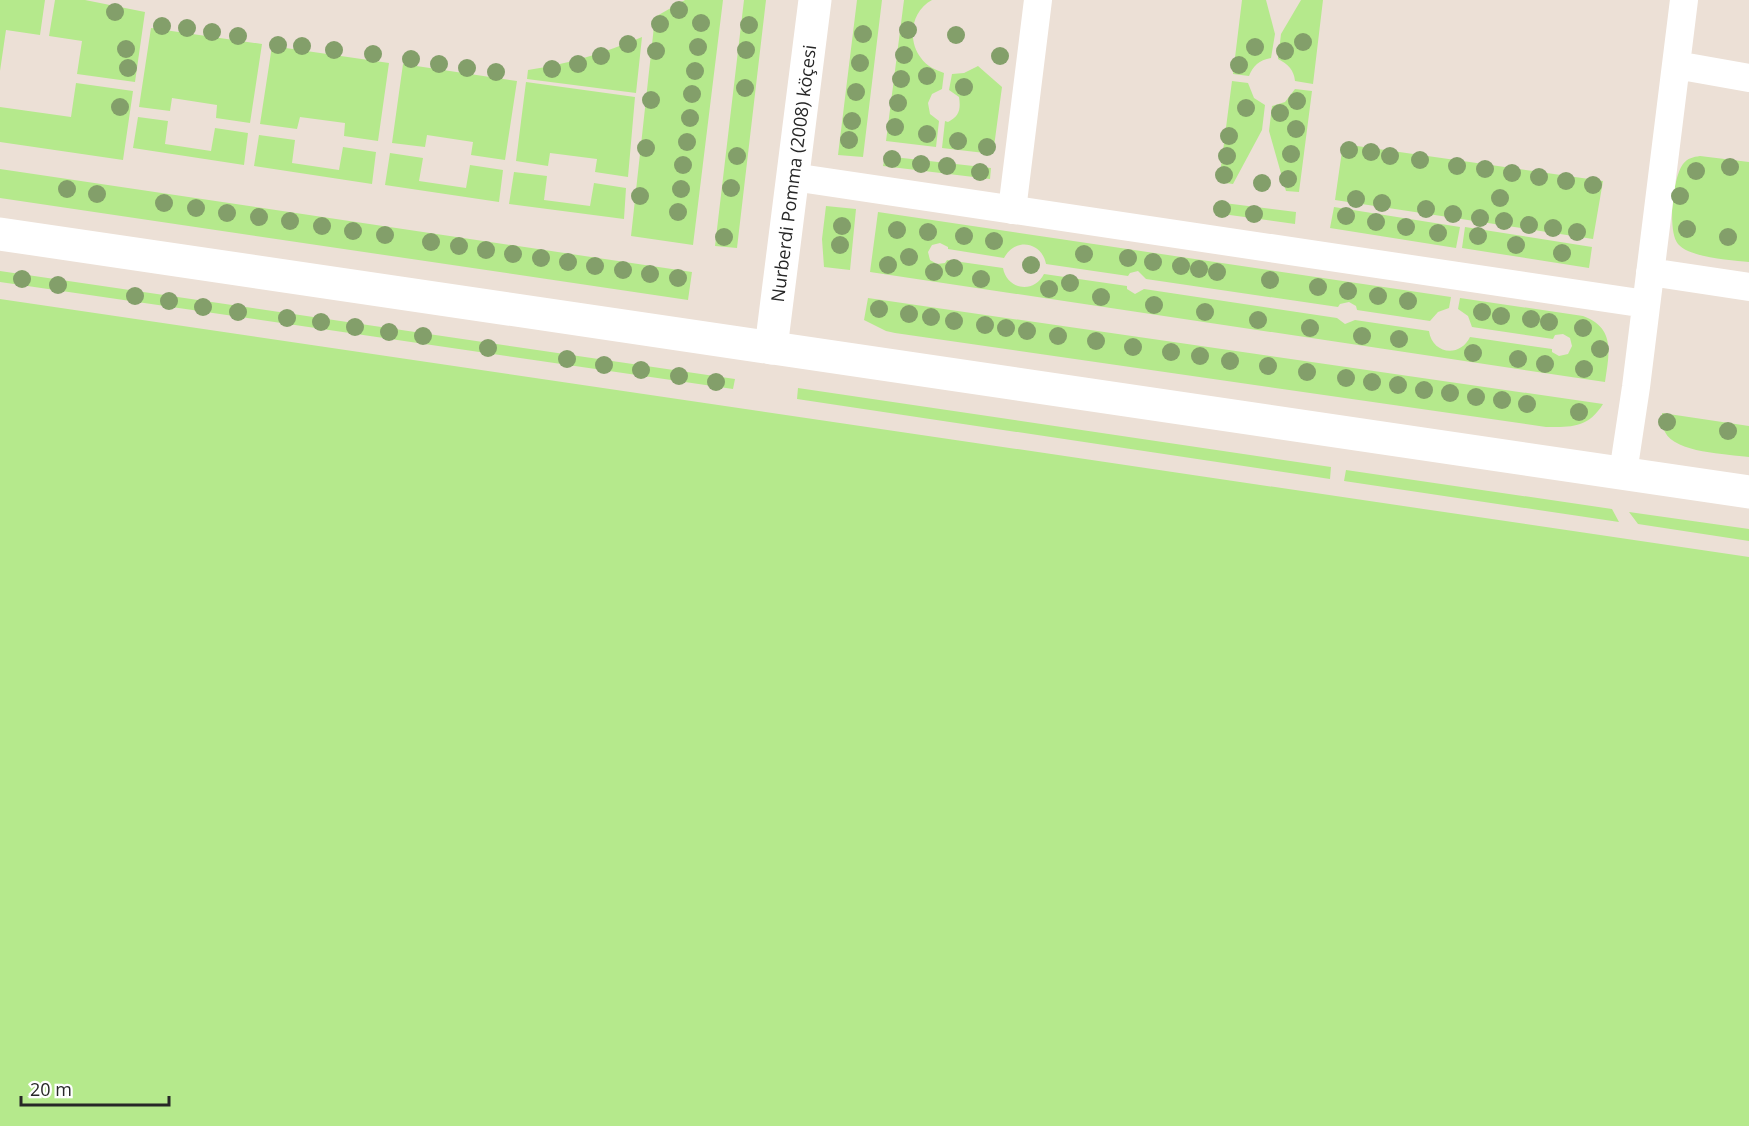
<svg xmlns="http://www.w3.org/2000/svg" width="1749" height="1126" font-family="'Open Sans',sans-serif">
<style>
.green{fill:#b5e98c}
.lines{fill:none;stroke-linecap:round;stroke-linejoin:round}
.lane{stroke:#fff;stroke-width:28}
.street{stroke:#fff;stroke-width:33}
.tree{fill:#839f6a}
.labels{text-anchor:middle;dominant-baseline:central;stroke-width:4.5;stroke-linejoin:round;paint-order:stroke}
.street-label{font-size:18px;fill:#272727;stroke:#fff}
</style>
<rect width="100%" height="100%" fill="#ece0d6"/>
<path class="green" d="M0 0H45L40 35 6 30 0 71Z
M55 0H85L145 12 135 82 77 74 82 41 49 36Z
M685 0H723L693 245 631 236 655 17Z
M744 0H766L737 248 715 246Z
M857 0H882L863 157 838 155Z
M904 0H932C911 11 907 40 921 58 926 66 936 70 944 73L942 89 932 94 928 103 930 114 939 121 936 147 886 141Z
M1242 0H1266L1275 34 1271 58C1259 60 1253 66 1249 76L1233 74Z
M1301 0H1323L1313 84 1295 81C1294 70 1288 64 1278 59L1281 34Z
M151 28 262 44 250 123 216 118 217 105 172 98 170 111 139 107Z
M642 37 636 93 527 79 528 70C568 64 605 53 642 37Z
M272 46 389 63 378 141 344 136 345 123 300 117 297 129 260 124Z
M403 64 517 81 505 160 471 155 473 142 427 135 425 147 392 143Z
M978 66 1002 87 993 154 942 148 945 121 948 122C959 116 961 110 959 97L949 90 952 74 964 73Z
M1232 81 1248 83 1254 98 1265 105 1262 130 1233 184 1219 182Z
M526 82 635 97 628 177 595 172 597 159 550 153 548 166 516 161Z
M76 83 133 91 123 160 0 142V107L71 117Z
M1295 89 1312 91 1299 192 1286 191 1269 131 1272 106 1285 102Z
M138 117 168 121 165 144 211 151 215 128 248 133 244 165 133 148Z
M259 135 295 140 292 163 339 170 343 147 376 152 372 184 254 166Z
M1343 144 1603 181 1593 239 1335 200Z
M390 153 423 158 419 181 466 188 470 165 503 170 499 202 385 185Z
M885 156 991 168 990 179 883 166Z
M1700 156 1749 162V262C1731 260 1690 258 1678 244 1667 231 1673 177 1683 164 1688 158 1693 157 1700 156Z
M0 169 692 272 688 300 0 198Z
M514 172 547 176 544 200 590 206 594 183 626 188 624 219 509 204Z
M1216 202 1296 212 1295 224 1215 213Z
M826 206 856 209 850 270 824 267 822 239Z
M1334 207 1460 227 1456 248 1330 228Z
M878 212 1451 297 1449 308 1438 312 1430 321 1357 310 1356 306 1349 302 1340 304 1338 307 1146 279 1138 271 1130 273 1128 276 1046 264C1042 242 1015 237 1004 258L948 249V247L940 243 932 245 928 252 930 260 937 264 945 263 947 260 1003 268C1007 290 1034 294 1044 274L1127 286V289L1135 294 1144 289 1337 318 1345 324 1355 320 1429 331C1432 354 1460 358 1470 337L1552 349V352L1559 356 1568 354 1572 346 1570 338 1563 334 1555 335 1553 339 1472 327 1468 316 1458 309 1460 298 1583 316C1616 328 1609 354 1605 382L870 272Z
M1465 227 1592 247 1589 268 1462 248Z
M0 271 735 379 733 389 0 282Z
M868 298 1603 404C1588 428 1572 427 1546 427L895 333 886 331 864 320Z
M0 299 1749 557V1126H0Z
M798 388 1331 467 1330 479 797 399Z
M1662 413 1749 426V457C1727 454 1675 453 1665 432 1662 426 1662 419 1662 413Z
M1346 470 1612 509 1619 522 1344 481Z
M1629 512 1749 529V541L1638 524Z"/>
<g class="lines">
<path class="lane" d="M1676 65 1749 78
M793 177 1646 304
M1012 210 1038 0
M1650 272 1749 287
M1623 473 1636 387 1684 0"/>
<g class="street">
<path d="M0 234 1749 492"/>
<path id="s1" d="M771 348 815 0"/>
</g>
</g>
<g class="tree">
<circle cx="679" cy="10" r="9"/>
<circle cx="115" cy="12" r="9"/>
<circle cx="701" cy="23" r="9"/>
<circle cx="660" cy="24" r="9"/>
<circle cx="749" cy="25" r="9"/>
<circle cx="162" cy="26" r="9"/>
<circle cx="187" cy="28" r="9"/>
<circle cx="908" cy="30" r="9"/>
<circle cx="212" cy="32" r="9"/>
<circle cx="863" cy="34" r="9"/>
<circle cx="956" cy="35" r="9"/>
<circle cx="238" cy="36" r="9"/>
<circle cx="1303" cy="42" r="9"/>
<circle cx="628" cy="44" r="9"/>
<circle cx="278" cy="45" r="9"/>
<circle cx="302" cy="46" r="9"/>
<circle cx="698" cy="47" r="9"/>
<circle cx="1255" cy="47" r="9"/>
<circle cx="126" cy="49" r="9"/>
<circle cx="334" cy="50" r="9"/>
<circle cx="746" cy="50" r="9"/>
<circle cx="656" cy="51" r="9"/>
<circle cx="1285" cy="51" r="9"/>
<circle cx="373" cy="54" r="9"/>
<circle cx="904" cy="55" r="9"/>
<circle cx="601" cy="56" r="9"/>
<circle cx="1000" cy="56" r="9"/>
<circle cx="411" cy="59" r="9"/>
<circle cx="860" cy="63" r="9"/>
<circle cx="439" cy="64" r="9"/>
<circle cx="578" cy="64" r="9"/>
<circle cx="1239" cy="65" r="9"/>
<circle cx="128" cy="68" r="9"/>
<circle cx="467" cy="68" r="9"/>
<circle cx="552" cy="69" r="9"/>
<circle cx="695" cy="71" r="9"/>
<circle cx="496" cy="72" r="9"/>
<circle cx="927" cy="76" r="9"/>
<circle cx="901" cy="79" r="9"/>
<circle cx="964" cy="87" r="9"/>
<circle cx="745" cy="88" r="9"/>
<circle cx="856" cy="92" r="9"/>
<circle cx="692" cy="94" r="9"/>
<circle cx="651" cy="100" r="9"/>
<circle cx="1297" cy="101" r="9"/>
<circle cx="898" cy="103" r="9"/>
<circle cx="120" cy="107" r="9"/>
<circle cx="1246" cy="108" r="9"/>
<circle cx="1280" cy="113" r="9"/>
<circle cx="690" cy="118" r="9"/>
<circle cx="852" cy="121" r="9"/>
<circle cx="895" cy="127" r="9"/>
<circle cx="1296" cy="129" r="9"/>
<circle cx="927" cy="134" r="9"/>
<circle cx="1229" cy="136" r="9"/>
<circle cx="849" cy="140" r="9"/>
<circle cx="958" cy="141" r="9"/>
<circle cx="687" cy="142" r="9"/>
<circle cx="987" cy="147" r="9"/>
<circle cx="646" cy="148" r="9"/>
<circle cx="1349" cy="150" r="9"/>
<circle cx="1371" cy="152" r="9"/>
<circle cx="1291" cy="154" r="9"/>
<circle cx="737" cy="156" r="9"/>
<circle cx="1227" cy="156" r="9"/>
<circle cx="1390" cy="156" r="9"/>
<circle cx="892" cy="159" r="9"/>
<circle cx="1420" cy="160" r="9"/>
<circle cx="921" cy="164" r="9"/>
<circle cx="683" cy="165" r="9"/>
<circle cx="947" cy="166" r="9"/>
<circle cx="1457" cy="166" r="9"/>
<circle cx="1730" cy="167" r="9"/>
<circle cx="1485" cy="169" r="9"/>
<circle cx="1696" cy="171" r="9"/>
<circle cx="980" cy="172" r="9"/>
<circle cx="1512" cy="173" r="9"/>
<circle cx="1224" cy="175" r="9"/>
<circle cx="1539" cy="177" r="9"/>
<circle cx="1288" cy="179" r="9"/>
<circle cx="1566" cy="181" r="9"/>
<circle cx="1262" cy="183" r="9"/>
<circle cx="1593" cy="185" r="9"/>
<circle cx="731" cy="188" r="9"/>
<circle cx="67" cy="189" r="9"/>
<circle cx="681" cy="189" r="9"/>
<circle cx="97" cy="194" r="9"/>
<circle cx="640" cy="196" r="9"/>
<circle cx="1680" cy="196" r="9"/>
<circle cx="1500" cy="198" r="9"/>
<circle cx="1356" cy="199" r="9"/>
<circle cx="164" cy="203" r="9"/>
<circle cx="1382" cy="203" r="9"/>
<circle cx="196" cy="208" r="9"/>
<circle cx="1222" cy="209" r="9"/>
<circle cx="1426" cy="209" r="9"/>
<circle cx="678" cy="212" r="9"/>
<circle cx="227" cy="213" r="9"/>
<circle cx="1254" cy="214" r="9"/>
<circle cx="1453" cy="214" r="9"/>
<circle cx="1346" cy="216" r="9"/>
<circle cx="259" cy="217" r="9"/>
<circle cx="1480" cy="218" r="9"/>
<circle cx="290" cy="221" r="9"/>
<circle cx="1504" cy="221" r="9"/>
<circle cx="1376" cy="222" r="9"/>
<circle cx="1529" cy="225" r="9"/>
<circle cx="322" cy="226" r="9"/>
<circle cx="842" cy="226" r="9"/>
<circle cx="1406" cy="227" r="9"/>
<circle cx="1553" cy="228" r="9"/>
<circle cx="1687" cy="229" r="9"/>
<circle cx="897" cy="230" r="9"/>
<circle cx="353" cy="231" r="9"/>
<circle cx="928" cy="232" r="9"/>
<circle cx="1577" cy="232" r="9"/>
<circle cx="1438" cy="233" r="9"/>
<circle cx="385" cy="235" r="9"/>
<circle cx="964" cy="236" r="9"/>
<circle cx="1478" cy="236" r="9"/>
<circle cx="724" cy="237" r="9"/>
<circle cx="1728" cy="237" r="9"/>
<circle cx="994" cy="241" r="9"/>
<circle cx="431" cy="242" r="9"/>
<circle cx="840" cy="245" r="9"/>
<circle cx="1516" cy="245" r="9"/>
<circle cx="459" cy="246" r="9"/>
<circle cx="486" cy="250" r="9"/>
<circle cx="1562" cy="253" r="9"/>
<circle cx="513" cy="254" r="9"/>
<circle cx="1084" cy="254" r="9"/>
<circle cx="909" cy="257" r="9"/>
<circle cx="541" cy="258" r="9"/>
<circle cx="1128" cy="258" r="9"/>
<circle cx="568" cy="262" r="9"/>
<circle cx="1153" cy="262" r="9"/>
<circle cx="888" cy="265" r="9"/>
<circle cx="1031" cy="265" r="9"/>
<circle cx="595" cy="266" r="9"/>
<circle cx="1181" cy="266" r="9"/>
<circle cx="954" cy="268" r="9"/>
<circle cx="1199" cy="269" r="9"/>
<circle cx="623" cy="270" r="9"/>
<circle cx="934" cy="272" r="9"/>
<circle cx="1217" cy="272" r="9"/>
<circle cx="650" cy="274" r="9"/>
<circle cx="678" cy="278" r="9"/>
<circle cx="22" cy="279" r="9"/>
<circle cx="981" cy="279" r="9"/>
<circle cx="1270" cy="280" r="9"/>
<circle cx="1070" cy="283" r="9"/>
<circle cx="58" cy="285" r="9"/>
<circle cx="1318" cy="287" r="9"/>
<circle cx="1049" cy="289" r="9"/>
<circle cx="1348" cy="291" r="9"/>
<circle cx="135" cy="296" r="9"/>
<circle cx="1378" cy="296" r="9"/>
<circle cx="1101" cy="297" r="9"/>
<circle cx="169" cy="301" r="9"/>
<circle cx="1408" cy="301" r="9"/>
<circle cx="1154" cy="305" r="9"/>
<circle cx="203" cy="307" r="9"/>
<circle cx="879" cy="309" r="9"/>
<circle cx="238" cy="312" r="9"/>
<circle cx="1205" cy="312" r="9"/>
<circle cx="1482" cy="312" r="9"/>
<circle cx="909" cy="314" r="9"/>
<circle cx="1501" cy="316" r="9"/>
<circle cx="931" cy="317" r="9"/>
<circle cx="287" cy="318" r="9"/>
<circle cx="1531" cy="319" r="9"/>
<circle cx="1258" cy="320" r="9"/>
<circle cx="954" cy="321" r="9"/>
<circle cx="321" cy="322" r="9"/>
<circle cx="1549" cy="322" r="9"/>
<circle cx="985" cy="325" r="9"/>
<circle cx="355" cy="327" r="9"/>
<circle cx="1006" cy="328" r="9"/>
<circle cx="1310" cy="328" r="9"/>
<circle cx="1583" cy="328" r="9"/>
<circle cx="1027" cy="331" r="9"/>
<circle cx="389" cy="332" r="9"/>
<circle cx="423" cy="336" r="9"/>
<circle cx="1058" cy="336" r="9"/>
<circle cx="1362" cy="336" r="9"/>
<circle cx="1399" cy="339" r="9"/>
<circle cx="1096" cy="341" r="9"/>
<circle cx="1133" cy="347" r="9"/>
<circle cx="488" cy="348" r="9"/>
<circle cx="1600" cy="349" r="9"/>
<circle cx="1171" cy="352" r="9"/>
<circle cx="1473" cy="353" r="9"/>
<circle cx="1200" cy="356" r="9"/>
<circle cx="567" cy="359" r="9"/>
<circle cx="1518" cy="359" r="9"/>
<circle cx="1230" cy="361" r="9"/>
<circle cx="1545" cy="364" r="9"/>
<circle cx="604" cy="365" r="9"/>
<circle cx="1268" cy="366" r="9"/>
<circle cx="1584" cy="369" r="9"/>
<circle cx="641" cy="370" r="9"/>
<circle cx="1307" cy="372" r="9"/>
<circle cx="679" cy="376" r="9"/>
<circle cx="1346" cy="378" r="9"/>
<circle cx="716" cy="382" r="9"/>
<circle cx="1372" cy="382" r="9"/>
<circle cx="1398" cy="385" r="9"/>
<circle cx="1424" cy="390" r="9"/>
<circle cx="1450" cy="393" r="9"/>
<circle cx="1476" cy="397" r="9"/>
<circle cx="1502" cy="400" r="9"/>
<circle cx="1527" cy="404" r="9"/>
<circle cx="1579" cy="412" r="9"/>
<circle cx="1667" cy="422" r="9"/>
<circle cx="1728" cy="431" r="9"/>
</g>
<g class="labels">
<g class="street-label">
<text stroke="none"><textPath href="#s1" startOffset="176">Nurberdi Pomma (2008) köçesi</textPath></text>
</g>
</g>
<path d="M21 1096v9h148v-9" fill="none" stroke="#272727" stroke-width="3"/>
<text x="30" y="1096" font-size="18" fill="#272727" stroke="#ffffff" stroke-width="4.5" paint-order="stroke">20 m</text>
</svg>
